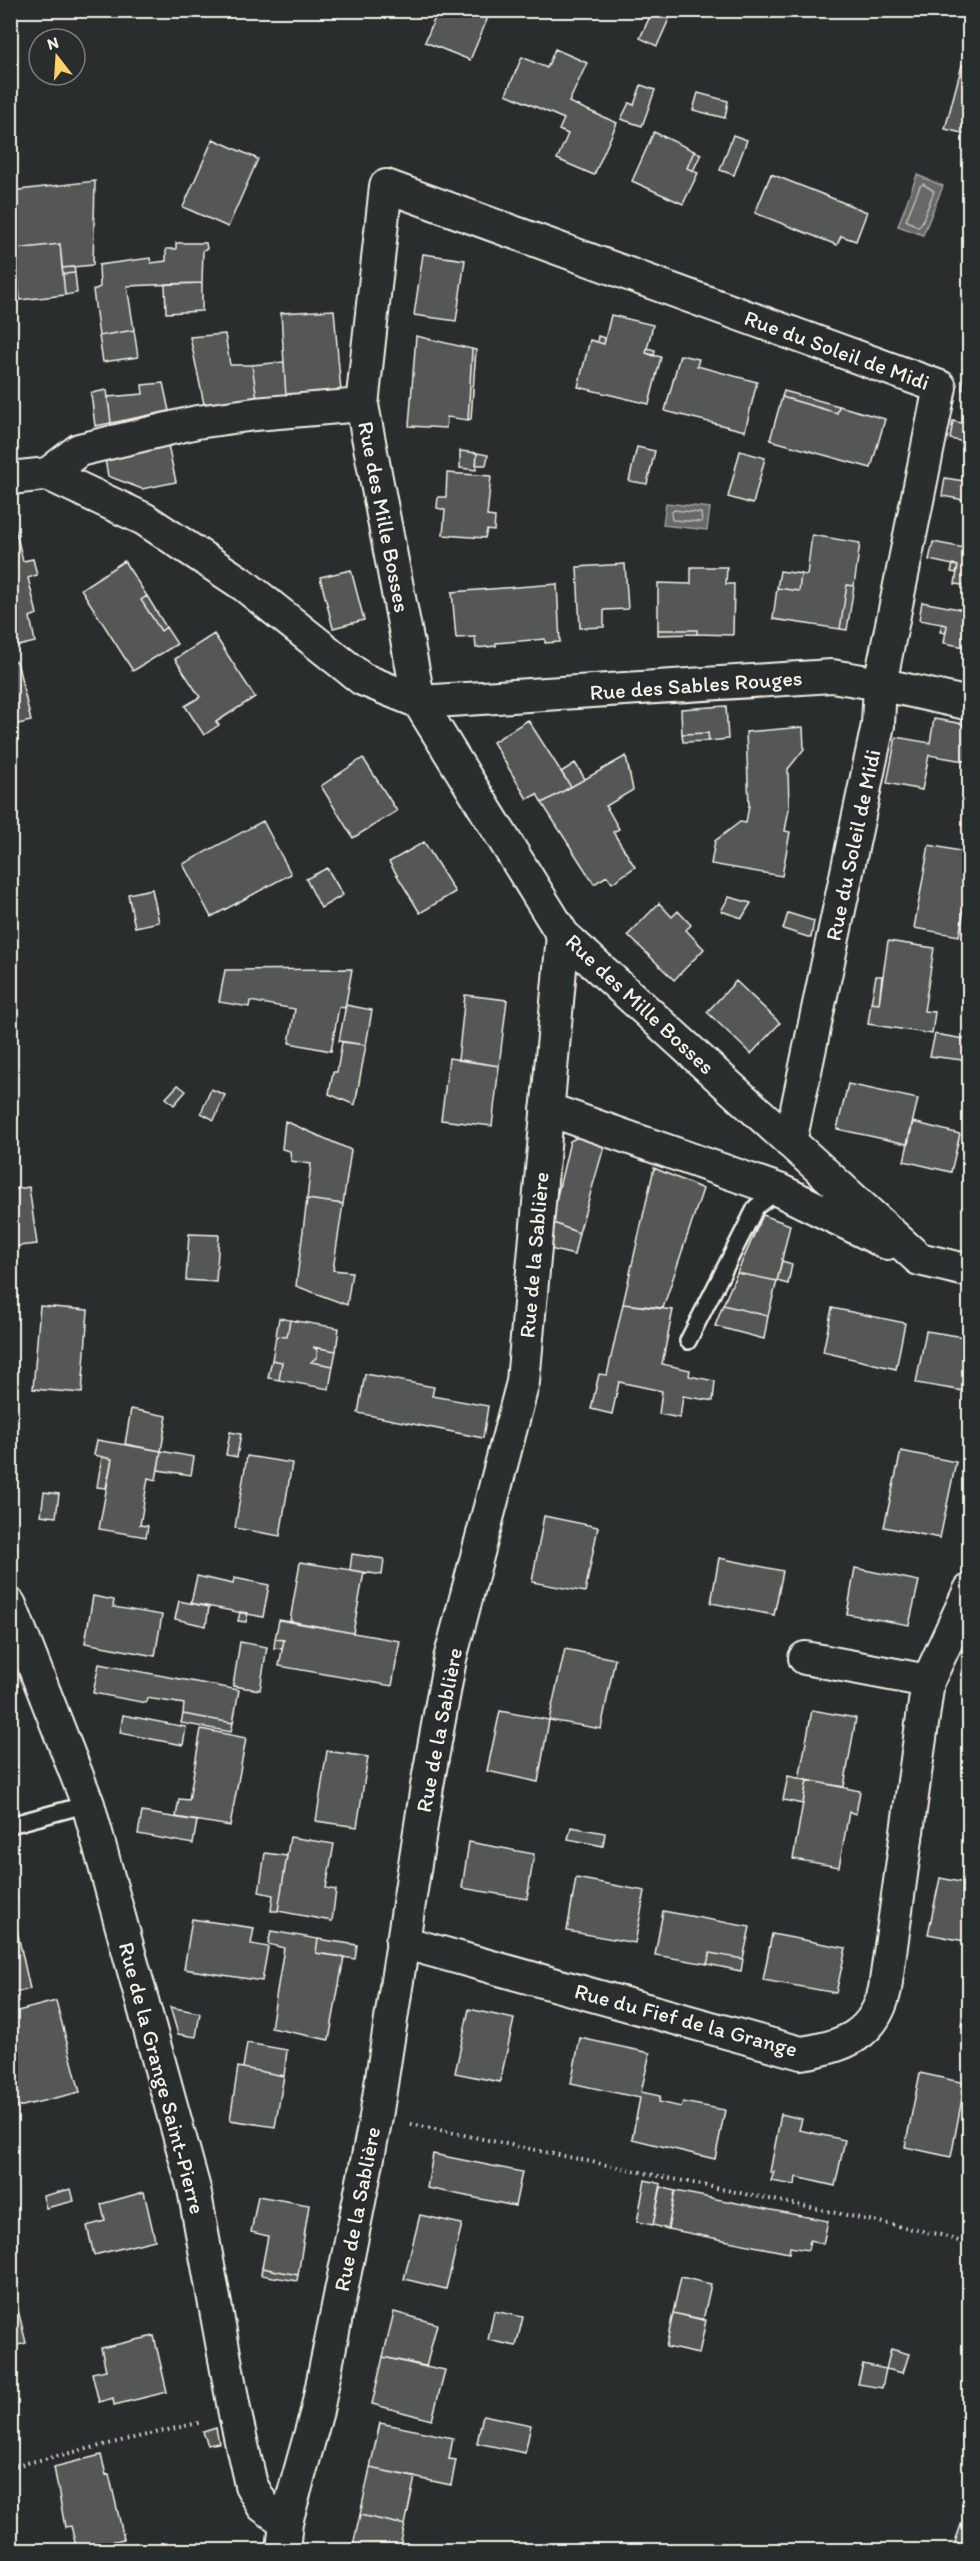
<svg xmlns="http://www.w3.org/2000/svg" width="980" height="2561" font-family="Itim,sans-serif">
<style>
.water{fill:#676866;stroke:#9f9f9a;stroke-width:1.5}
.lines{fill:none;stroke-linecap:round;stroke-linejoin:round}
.shore{stroke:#bcbab4;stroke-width:1.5}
.building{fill:#555756;stroke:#f4f1e8;stroke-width:1.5}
.lane-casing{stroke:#f4f1e8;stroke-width:20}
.street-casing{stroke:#f4f1e8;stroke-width:36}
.path{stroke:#f4f1e8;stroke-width:4;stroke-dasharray:1.5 4.5;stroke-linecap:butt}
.lane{stroke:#2a2d2e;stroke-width:15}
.street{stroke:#2a2d2e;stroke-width:32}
.labels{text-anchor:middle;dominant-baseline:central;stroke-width:4.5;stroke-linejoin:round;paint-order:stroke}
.street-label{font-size:22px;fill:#f4f1e8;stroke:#2a2d2e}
</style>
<rect width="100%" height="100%" fill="#2a2d2e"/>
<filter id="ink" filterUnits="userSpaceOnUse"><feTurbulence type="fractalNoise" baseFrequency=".0167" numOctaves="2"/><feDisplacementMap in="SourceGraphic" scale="12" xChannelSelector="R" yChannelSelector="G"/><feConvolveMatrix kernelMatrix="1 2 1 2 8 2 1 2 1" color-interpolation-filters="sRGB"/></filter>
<g filter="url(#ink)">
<path class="water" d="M917 175 943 186 923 235 898 226Z
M666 503 710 508 707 530 663 525Z"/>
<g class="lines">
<path class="shore" d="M923 184 934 191 921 225 918 227 906 220 920 186Z
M674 510 701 513 702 522 672 520 671 513Z"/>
</g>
<path class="building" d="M438 10H491L470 60 425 42Z
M653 10H673L657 46 640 38Z
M555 49 587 63 569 102 617 123 594 175 557 159 568 134 559 130 564 119 506 94 522 57 547 68Z
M962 65 970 67V135L945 129Z
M641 85 655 90 642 126 621 119 629 103 634 105Z
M698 93 728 101 725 118 693 110Z
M654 132 694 151 687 168 698 173 683 204 632 181Z
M733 135 747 140 734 175 720 170Z
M213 139 258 159 228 227 183 207Z
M694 151 701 154 693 171 687 168Z
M771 174 867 212 856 241 841 236 837 245 755 213Z
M95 181 93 265 62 268 60 244 16 249 11 191Z
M10 224H14L16 249H10Z
M176 243H206L207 249 203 250 202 283 127 286 134 330 99 336 93 290 100 287 99 265 150 258 151 263 166 261V249H176Z
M60 244 65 295 20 300 16 249Z
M423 254 465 260 456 321 414 315Z
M74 267 75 273 63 274 62 268Z
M75 273 77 293 65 295 63 274Z
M202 283V311L166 313 165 284Z
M334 310 341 392 286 397 281 313Z
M611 315 653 325 646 353 661 357 649 404 578 387 590 340 604 344Z
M134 330 138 357 103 362 99 336Z
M225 334 230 365H252L257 399 204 404 190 337Z
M416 336 472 349 468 420 447 417 446 428 409 426Z
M598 336 605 338 604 344 597 342Z
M647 348 655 350 654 356 646 353Z
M472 349 476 350 471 419 468 420Z
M680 355 699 359 697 366 757 382 745 431 665 411Z
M284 362 286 397 257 399 252 365Z
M965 372 970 373V391L962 389Z
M163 383 169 411 111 423 108 397 143 394 142 385Z
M107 390 111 423 95 426 91 393Z
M784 391 839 406 837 413 782 397Z
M782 397 837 413 839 406 885 419 871 468 770 440Z
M953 421 970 425V443L950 439Z
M168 445 176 482 142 489 108 476 105 459Z
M637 447 655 451 647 484 629 481Z
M460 451 477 453 476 470 460 468Z
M740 451 765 458 753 504 728 497Z
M477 453 488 455 486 465H476Z
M447 473 491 476 487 516 495 517 494 531 487 530 485 538 443 535 445 510 437 508 438 497H446Z
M945 478 970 482V501L942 496Z
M965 500 970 501 969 509 964 508Z
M11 512 23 561 33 559 37 575 28 578 37 614 30 617 35 642 14 647 10 634Z
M812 535 860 543 854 586 847 585 840 629 773 619 777 588 799 591 801 574 807 575Z
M933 542 970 549V586L955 584 958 566 929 560Z
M124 561 147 596 141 600 161 631 166 627 177 644 133 671 81 589Z
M625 564 628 609 604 610V627L580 628 577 567Z
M953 564 958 566 956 573 951 572Z
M691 567H727L726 584H734L733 635 697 634V630H658V583L691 584Z
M351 570 364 620 333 628 320 577Z
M780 571 801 574 799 591 777 588Z
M557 584 560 642 545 643V639L496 643V646L476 648 475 637 456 638 452 592Z
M847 585 854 586 847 630 840 629Z
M147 596 166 627 161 631 141 600Z
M922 602 970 611V648L944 643 947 625 919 620Z
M942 624 947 625 946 633 940 632Z
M658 630H697V634L658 635Z
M214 634 255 697 216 722 219 725 204 735 185 706 200 697 175 659Z
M17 661 31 721 10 726V662Z
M726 706 728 739 709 741 708 733 682 734 681 709Z
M934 719 970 725V762L929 755 922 790 887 783 896 737 930 743Z
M528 720 571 787 542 803 537 794 527 799 493 742Z
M803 727 804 749 788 769 789 809 785 831 790 832 782 876 711 864 715 841 740 822 746 823 749 805 746 732Z
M708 733 709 741 683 742 682 734Z
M626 756 633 790 606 806 619 829 613 832 635 867 612 883 607 876 594 884 542 803Z
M363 758 397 811 353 838 321 786Z
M575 763 585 779 571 787 561 772Z
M263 821 291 874 211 917 183 864Z
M424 842 455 892 420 913 389 862Z
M929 845 970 853V881L959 936 914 928Z
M327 868 343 895 321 908 306 879Z
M152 889 159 922 135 927 128 894Z
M729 897 751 903 742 918 721 911Z
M659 903 672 917 678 911 691 925 686 930 704 949 674 980 628 935Z
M788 913 814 921 811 938 783 929Z
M888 941 934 948 924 1011 935 1012 932 1034 868 1024 871 1003 879 1004Z
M352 969 345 1008 339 1007 331 1051 289 1043 295 1009 250 1001 249 1007 219 1002 225 970Z
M876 976H882L879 1004 871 1003Z
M736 981 780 1023 751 1054 707 1012Z
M465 995 507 1000 499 1066 458 1060Z
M346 1005 372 1010 366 1045 339 1041Z
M935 1034 970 1040V1061L930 1056Z
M342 1042 366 1045 355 1105 329 1094 333 1072H337Z
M449 1058 499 1066 492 1126 441 1120Z
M848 1084 918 1099 907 1144 837 1129Z
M178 1085 186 1091 174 1105 166 1098Z
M211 1089 225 1095 214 1120 201 1113Z
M285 1121 351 1150 343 1204 307 1199 311 1164 291 1161 290 1151 282 1149Z
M913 1122 960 1134 951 1172 904 1161Z
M580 1136 604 1147 579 1233 551 1222 570 1141Z
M654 1168 703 1189 663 1308 623 1304Z
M29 1187 37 1244 10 1247V1190Z
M307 1199 343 1204 333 1270 352 1272 347 1305 296 1286Z
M763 1215 790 1225 777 1281 737 1273Z
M551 1222 579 1233 574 1255 550 1249Z
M189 1234 219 1235 216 1282 186 1280Z
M782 1261 792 1264 788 1284 777 1281Z
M737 1273 777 1281 768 1316 723 1305Z
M623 1304 673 1310 662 1364 690 1370 689 1376 715 1381 713 1401 683 1396 680 1418 659 1414 662 1391 619 1382 612 1414 591 1409 599 1374 607 1375Z
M723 1305 768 1316 764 1339 715 1326Z
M40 1306 88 1310 82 1393 33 1389Z
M832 1308 905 1323 896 1369 823 1352Z
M279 1318 290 1320 287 1337 276 1336Z
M290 1320 339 1328 336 1351 313 1347 317 1350V1357L311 1362 333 1366 329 1389 279 1380 282 1362 272 1360 276 1336 287 1337Z
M926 1331 970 1338V1392L916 1383Z
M313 1347 336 1351 333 1366 311 1362 317 1357V1350Z
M272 1360 282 1362 279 1380 268 1378Z
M365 1374 434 1387 432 1396 488 1406 483 1438 358 1413Z
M131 1409 167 1416 161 1451 125 1444Z
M230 1432 241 1434 237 1457 226 1455Z
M97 1440 161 1451 156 1480 148 1478 140 1525 148 1526 146 1537 99 1529 112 1459 94 1455Z
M161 1451 194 1457 191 1475 158 1470Z
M901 1451 956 1462 940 1538 884 1527Z
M247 1456 292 1463 280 1536 235 1528Z
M102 1457 112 1459 106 1488 97 1487Z
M44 1492 59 1494 56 1517 41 1515Z
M544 1516 598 1527 585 1592 532 1582Z
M352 1554 384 1559 382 1575 350 1570Z
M719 1558 783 1571 774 1615 711 1603Z
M300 1562 364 1572 353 1633 290 1621Z
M855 1568 919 1581 909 1625 847 1614Z
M197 1576 233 1584 234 1578 269 1585 263 1617 191 1603Z
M93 1596 114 1600 113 1607 162 1615 155 1656 85 1643Z
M179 1601 209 1607 206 1626 175 1619Z
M240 1612 248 1613 246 1622 238 1621Z
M279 1620 400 1641 392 1686 279 1666 284 1640 275 1639Z
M275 1639 284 1640 282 1649 274 1648Z
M240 1642 267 1647 260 1690 233 1686Z
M565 1649 615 1659 601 1729 549 1720Z
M99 1664 239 1690 233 1723 183 1714 184 1704 147 1698 146 1703 93 1693Z
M812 1710 856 1718 844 1787 799 1779Z
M500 1711 549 1720 538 1782 487 1771Z
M183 1714 233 1723 231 1732 181 1723Z
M123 1715 186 1727 183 1745 120 1733Z
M201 1729 246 1738 230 1826 176 1817 179 1799 189 1800Z
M10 1741 17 1767 10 1769Z
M327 1751 368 1757 357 1827 316 1821Z
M788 1776 807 1780 803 1804 783 1800Z
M970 1776V1798L965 1797Z
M807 1780 860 1791 856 1814 849 1812 839 1867 793 1859Z
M142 1812 197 1821 193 1844 138 1834Z
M571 1827 605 1833 603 1846 568 1839Z
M290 1837 334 1844 326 1888 336 1890 332 1921 278 1911Z
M469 1842 534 1854 527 1899 462 1888Z
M265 1853 287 1856 278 1911H271L273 1895 259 1892Z
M10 1875 17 1900 11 1902 16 1926 10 1927Z
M576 1878 645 1891 635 1943 567 1931Z
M940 1878 970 1884V1942L928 1934Z
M663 1911 750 1927 743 1959 710 1953 707 1964 655 1955Z
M192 1919 254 1928 251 1944 268 1947 262 1981 184 1969Z
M16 1926 30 1989 10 1994V1927Z
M271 1931 318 1939 316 1953 344 1957 329 2040 271 2028 284 1948 268 1944Z
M772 1934 846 1948 836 1993 763 1980Z
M318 1939 357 1945 355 1959 316 1953Z
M710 1953 743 1959 741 1971 707 1964Z
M970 1988V2028L961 2026Z
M56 2001 80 2092 10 2109V2013Z
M170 2007 200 2013 196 2037 178 2034Z
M469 2009 514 2019 500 2082 455 2073Z
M580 2038 650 2053 641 2092 660 2096 659 2102 681 2107 683 2102 725 2110 715 2159 632 2139 640 2098 571 2083Z
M247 2043 287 2050 284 2076 243 2068Z
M238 2067 284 2076 275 2127 230 2120Z
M920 2073 965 2083 951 2157 905 2147Z
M781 2114 802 2119 799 2130 845 2140 835 2186 796 2177 795 2185 771 2181 774 2172H770Z
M433 2154 522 2172 515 2206 427 2188Z
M645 2180 661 2184 653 2225 637 2222Z
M661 2187 675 2191 668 2229 653 2225Z
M71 2189 74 2201 46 2208 43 2196Z
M675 2191 828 2221 823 2244 810 2240 808 2250 790 2247 789 2253 668 2229Z
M144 2192 155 2240 94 2255 87 2226 105 2221 101 2204Z
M258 2196 309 2205 298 2275 262 2268 268 2236 251 2232Z
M420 2215 462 2224 446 2289 404 2279Z
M262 2268 298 2275 297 2281 261 2275Z
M10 2276 26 2343 10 2347Z
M681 2277 711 2284 703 2320 673 2313Z
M494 2311 523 2317 516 2346 488 2340Z
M394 2312 437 2324 426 2367 383 2357Z
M673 2313 706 2320 699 2354 666 2347Z
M154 2336 167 2392 114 2405 113 2398 99 2402 92 2373 106 2370 101 2348Z
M891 2349 909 2354 903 2373 886 2369Z
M383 2357 445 2370 432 2420 372 2404Z
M863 2364 886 2369 882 2388 858 2384Z
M483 2415 531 2425 525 2453 477 2443Z
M380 2423 453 2438 449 2459 456 2460 451 2485 370 2468Z
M216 2428 219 2443 208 2445 203 2432Z
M101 2455 106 2475 109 2474 124 2539 77 2550 71 2526 65 2527 54 2467Z
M370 2468 415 2477 405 2525 360 2515Z
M360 2515 405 2525 399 2550H352Z
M962 2522 970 2525V2547L955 2542Z"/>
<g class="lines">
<g class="lane-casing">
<path id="lane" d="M688 1341 756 1207 779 1190
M10 1825 88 1804"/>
</g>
<g class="street-casing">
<path id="street" d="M362 405 386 186 940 387 880 684 878 725 790 1142
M48 474 79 450 197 422 255 414 362 405 419 702 832 676 880 684 970 704
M10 478 48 474 144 519 244 585 362 679 419 702 563 935 919 1259 970 1271
M547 1109 779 1190 887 1243
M10 1605 88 1804 194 2189 235 2414 251 2485 263 2506 286 2522
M805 1658 928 1681
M402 1942 801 2053C844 2047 875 2035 885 1989L928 1681 970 1590
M283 2550 286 2522 317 2411 376 2117 427 1786 450 1659 523 1382 563 935"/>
</g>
<path class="path" d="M411 2124 941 2235 970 2245
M10 2467 202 2422"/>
<use href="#lane" class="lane"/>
<use href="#street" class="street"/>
</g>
</g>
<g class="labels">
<g class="street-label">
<text transform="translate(837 350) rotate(20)">Rue du Soleil de Midi</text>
<text transform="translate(384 517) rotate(79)">Rue des Mille Bosses</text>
<text transform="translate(696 685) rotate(-4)">Rue des Sables Rouges</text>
<text transform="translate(853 845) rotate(-78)">Rue du Soleil de Midi</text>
<text transform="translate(640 1004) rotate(43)">Rue des Mille Bosses</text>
<text transform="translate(534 1255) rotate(-85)">Rue de la Sablière</text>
<text transform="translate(439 1730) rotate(-79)">Rue de la Sablière</text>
<text transform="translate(686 2020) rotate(15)">Rue du Fief de la Grange</text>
<text transform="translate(162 2078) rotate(75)">Rue de la Grange Saint-Pierre</text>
<text transform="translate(357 2209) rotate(-79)">Rue de la Sablière</text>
</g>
</g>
<rect width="980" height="2561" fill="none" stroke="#2a2d2e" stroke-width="36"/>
<rect x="18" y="18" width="944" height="2525" fill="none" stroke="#f4f1e8" stroke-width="2" filter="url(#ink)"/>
<g transform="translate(57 57) rotate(343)"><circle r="28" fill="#2a2d2e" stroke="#7b7b78" stroke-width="1.5"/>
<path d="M0-4.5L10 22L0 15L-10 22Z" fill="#ffd166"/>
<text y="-9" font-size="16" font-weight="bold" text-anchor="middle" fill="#f4f1e8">N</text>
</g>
</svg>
